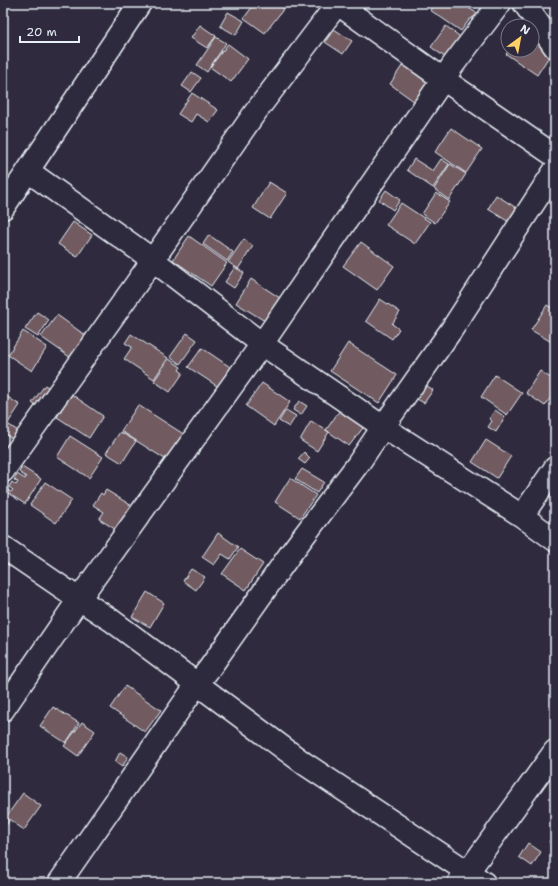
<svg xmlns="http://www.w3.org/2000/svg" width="558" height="886" font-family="'Shantell Sans',sans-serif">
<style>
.building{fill:#715a60;stroke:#e8f1f8}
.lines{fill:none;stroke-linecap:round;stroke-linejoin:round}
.minor-casing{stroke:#e8f1f8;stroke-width:25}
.minor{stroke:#2f2a3d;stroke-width:22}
</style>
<rect width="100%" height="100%" fill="#2f2a3d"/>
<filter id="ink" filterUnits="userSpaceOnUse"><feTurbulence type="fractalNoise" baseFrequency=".025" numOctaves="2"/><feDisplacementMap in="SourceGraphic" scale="8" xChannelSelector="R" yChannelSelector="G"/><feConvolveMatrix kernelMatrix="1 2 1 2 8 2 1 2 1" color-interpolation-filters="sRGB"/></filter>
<g filter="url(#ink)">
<path class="building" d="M255 3H288L265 33 244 18Z
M435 3H461L478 14 469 20 461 31 430 10Z
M228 12 244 21 236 35 220 26Z
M200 25 216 36 207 48 191 38Z
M446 26 463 39 449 60 431 47Z
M334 29 352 41 343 54 325 42Z
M216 37 226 43 207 72 197 65Z
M532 39 552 52 537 75 506 54 509 50H532Z
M228 44 248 59 231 82 210 67Z
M406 60 439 83 422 107 390 84Z
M192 72 201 78 191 92 182 86Z
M192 93 218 110 209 122 196 114 191 122 178 114Z
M451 128 482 149 466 173 435 152Z
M414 159 433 171 441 159 449 164 433 188 407 170Z
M450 164 466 174 449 200 434 189Z
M269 182 287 193 270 219 253 208Z
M386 190 400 200 393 210 379 200Z
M436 193 450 202 435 223 422 214Z
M496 195 518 209 509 222 488 209Z
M401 203 430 222 415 244 386 225Z
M73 222 92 235 77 257 58 244Z
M209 235 233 252 227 261 203 244Z
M189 236 227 263 211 286 173 260Z
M244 239 253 246 238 269 228 262Z
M361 242 394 266 377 290 343 266Z
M235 267 244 273 234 288 225 282Z
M251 279 283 300 268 323 236 303Z
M380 299 400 312 392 324 399 329 392 339 366 321Z
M547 305 555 310V344L531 330Z
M37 312 49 320 38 337 25 329Z
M57 315 89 338 74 360 41 337Z
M23 331 47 347 32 371 8 355Z
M187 333 197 340 180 364 170 357Z
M131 334 168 358 154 379 124 359 132 347 125 343Z
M348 343 397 375 379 403 330 371Z
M202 348 233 369 220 388 188 367Z
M169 359 181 367 179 370 183 373 170 392 154 381Z
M540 371 555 381V391L545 406 526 393Z
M495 375 522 393 507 415 481 397Z
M262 383 290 402 274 426 246 406Z
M45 385 54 391 41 409 32 403Z
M426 385 433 390 424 403 417 399Z
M3 394 20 405 8 423 3 420Z
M71 394 103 416 89 438 57 417Z
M299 401 307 406 301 415 293 410Z
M138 405 185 435 168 461 121 431Z
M286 410 296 416 289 427 279 421Z
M340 410 366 424 349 446 326 430Z
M495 410 505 417 496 432 488 427 492 421 489 419Z
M3 421 24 435 19 443 3 433Z
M311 421 329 432 317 451 300 440Z
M120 432 136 441 122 463 106 453Z
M70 436 103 457 89 478 57 457Z
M486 440 511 456 497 478 472 462Z
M304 452 310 458 305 464 298 459Z
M22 467 41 479 25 504 6 492 7 490 11 492 13 490 9 487 12 482 16 485 18 482 14 480 17 474 25 479 26 477 19 472Z
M302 469 324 482 317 493 295 479Z
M290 478 316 495 300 518 275 502Z
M45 482 72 500 56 523 30 505Z
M106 490 137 509 121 533 99 519 104 512 93 505 101 493 103 495Z
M218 533 238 547 230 559 222 554 214 565 202 557Z
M240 549 263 564 246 590 222 574Z
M191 569 205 577 196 590 183 581Z
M147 592 164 603 150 627 132 617Z
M125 686 161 710 145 732 110 708Z
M53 707 79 723 66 743 40 726Z
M82 722 95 731 78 756 64 746Z
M120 752 128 757 122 767 115 762Z
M23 793 41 806 24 830 6 817Z
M3 816 9 821 3 830Z
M555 833V846L549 842Z
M528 843 541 852 532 866 519 857Z"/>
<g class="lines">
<g class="minor-casing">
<path id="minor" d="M524 3 555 47
M338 4 443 79 555 156
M28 171 153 260 262 344 383 427 522 516 555 540
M3 208 140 3
M3 471 134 287 254 114 338 3
M522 516 555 468
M3 547 79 599 111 620 305 764 484 883
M3 710 79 599 262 344 453 65 500 3
M459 882 468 872 555 751
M59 883 197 684 209 669 291 553 358 464 383 427 452 329 555 170"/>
</g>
<use href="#minor" class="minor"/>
</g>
</g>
<rect width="558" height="886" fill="none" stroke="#2f2a3d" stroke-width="16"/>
<rect x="8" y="8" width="542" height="870" fill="none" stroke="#e8f1f8" stroke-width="1.5" filter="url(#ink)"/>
<g transform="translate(520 38) rotate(32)"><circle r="19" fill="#2f2a3d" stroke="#797a88"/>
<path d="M0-3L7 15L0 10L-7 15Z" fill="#ffd166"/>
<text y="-6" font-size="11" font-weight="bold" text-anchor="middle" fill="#e8f1f8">N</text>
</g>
<path d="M20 36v6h59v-6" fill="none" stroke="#e8f1f8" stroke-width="2"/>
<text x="26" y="36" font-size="12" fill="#e8f1f8" stroke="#2f2a3d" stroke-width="3" paint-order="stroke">20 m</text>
</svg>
